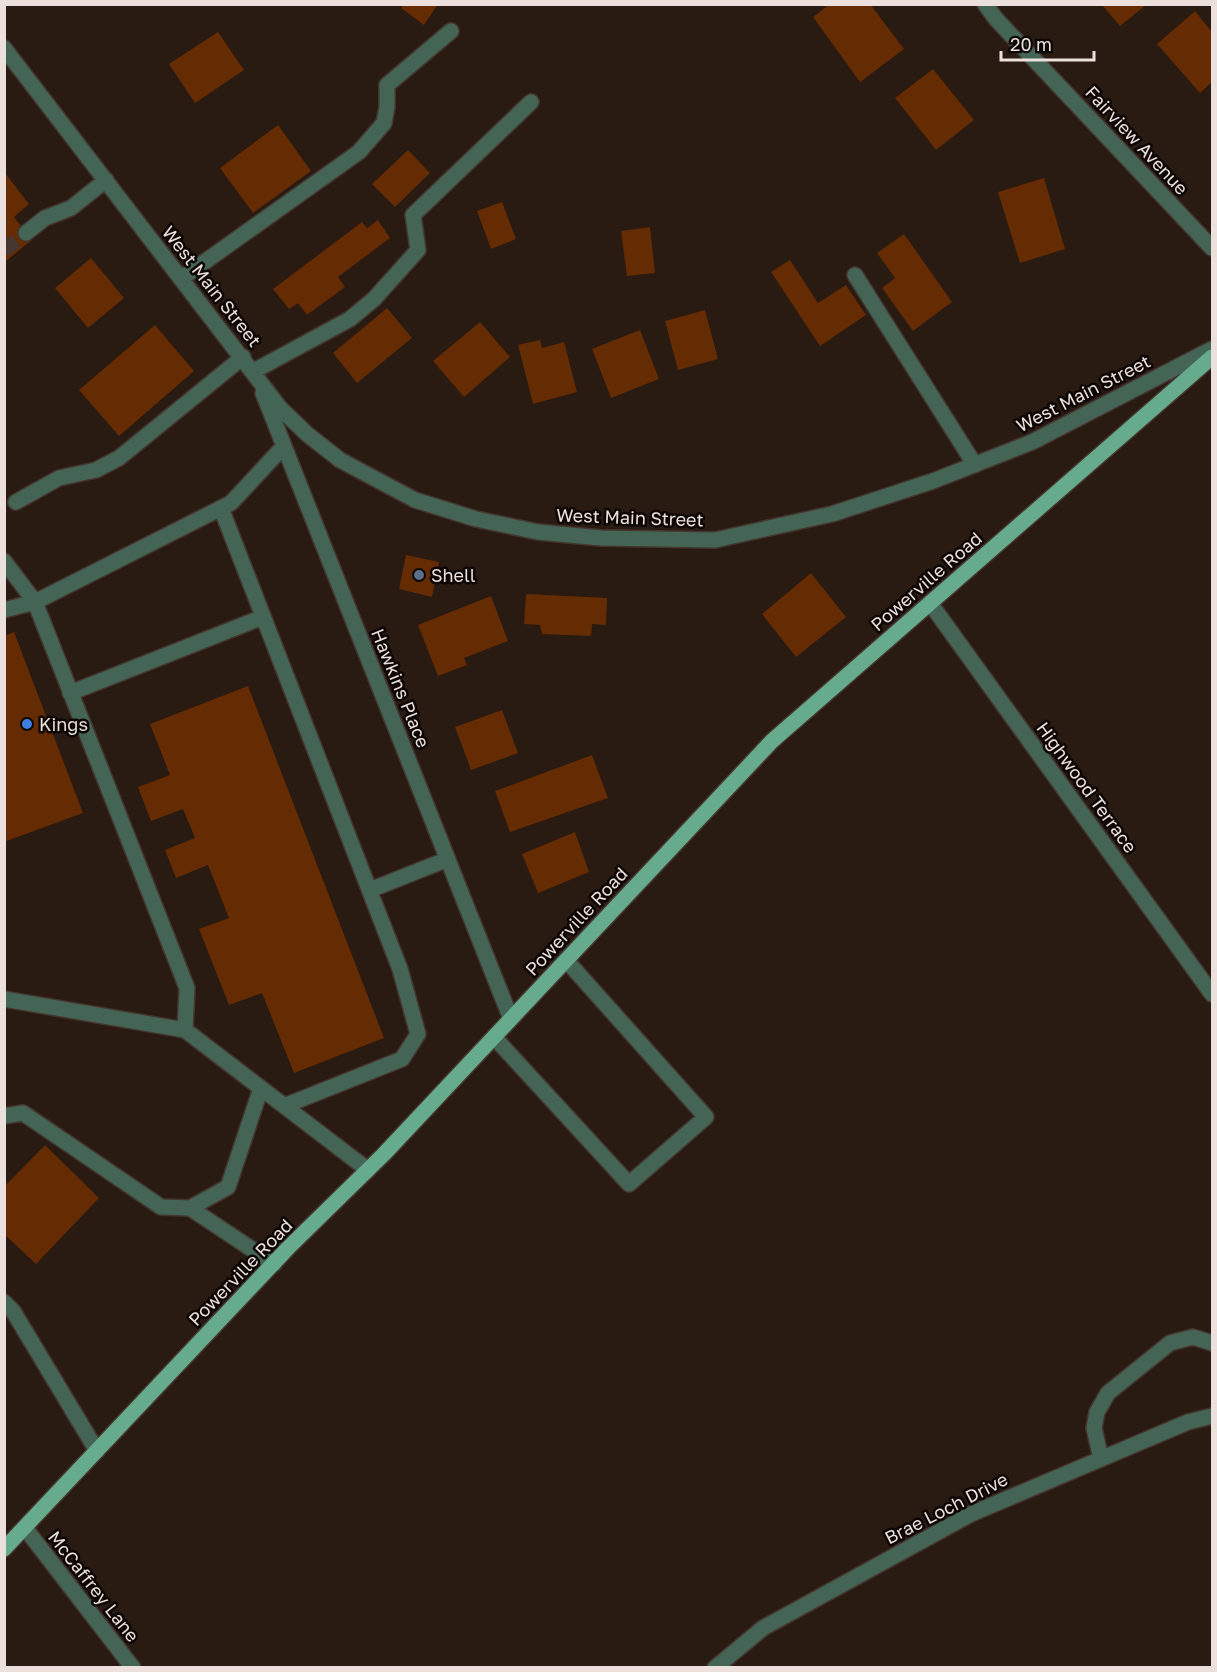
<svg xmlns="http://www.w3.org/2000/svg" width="1217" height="1672" font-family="'Golos Text',sans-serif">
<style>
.building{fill:#652b02}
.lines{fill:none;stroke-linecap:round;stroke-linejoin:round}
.minor-tunnel{stroke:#463830;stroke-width:15;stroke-dasharray:15 8;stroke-linecap:butt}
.minor-casing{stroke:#44362e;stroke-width:18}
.major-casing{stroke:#44362e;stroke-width:18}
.minor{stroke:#446456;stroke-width:15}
.major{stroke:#67ab8e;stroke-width:15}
.service-dot{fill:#5c6f8a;stroke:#0c0604;stroke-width:2}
.shop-dot{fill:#3f7fe0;stroke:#0c0604;stroke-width:2}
.labels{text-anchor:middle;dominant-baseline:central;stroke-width:5;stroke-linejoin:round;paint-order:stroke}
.street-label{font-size:18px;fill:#ebe0db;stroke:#0c0604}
.poi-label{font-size:18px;fill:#ebe0db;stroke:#0c0604;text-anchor:start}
</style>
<rect width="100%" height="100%" fill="#291a12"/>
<path class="building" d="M404 4H438L424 25 401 8Z
M830 4H870L904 49 860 82 813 17Z
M1102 5H1146L1120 26Z
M1195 11 1212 32V82L1200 93 1157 44Z
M218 32 244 70 195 103 169 64Z
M933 69 974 120 936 150 895 98Z
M278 125 311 171 253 213 220 168Z
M408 150 430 173 395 207 372 184Z
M5 173 29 204 14 217 32 240 6 261Z
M1044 178 1065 249 1020 263 998 192Z
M502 202 516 239 491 249 477 211Z
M378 220 390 238 338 277 345 287 307 315 298 303 289 309 273 289 362 222 367 228Z
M650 227 655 273 627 276 621 231Z
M904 234 952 302 913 331 882 288 895 278 877 253Z
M91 258 124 298 88 328 55 288Z
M790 260 818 303 846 285 866 315 820 346 771 272Z
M387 308 412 338 357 383 333 353Z
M705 310 718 359 678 370 665 321Z
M480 322 510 357 464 397 433 361Z
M155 325 194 371 119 436 79 390Z
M640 330 659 379 611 398 592 349Z
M540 340 542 348 564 342 577 392 533 404 518 345Z
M406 555 439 562 432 597 399 589Z
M811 573 846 617 796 657 762 614Z
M526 594 607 598 606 625 592 624 591 636 542 634 540 625 524 624Z
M491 596 508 641 464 658 467 665 438 676 418 625Z
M14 632 83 813 4 842V636Z
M248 686 384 1038 294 1073 262 993 229 1005 199 929 229 918 208 865 176 878 165 850 195 838 183 809 151 821 138 787 170 775 150 724Z
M502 710 518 753 471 770 455 727Z
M592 755 608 798 510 832 495 791Z
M575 832 589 872 538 893 522 854Z
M45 1145 99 1198 36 1264 4 1234V1187Z"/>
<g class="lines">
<path class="minor-tunnel" d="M4 250 26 233"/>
<g class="minor-casing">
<path id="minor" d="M985 4 996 19 1212 248
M4 48 280 408 307 434 340 460 415 500 476 519 538 532 601 538 715 540 832 514 933 481 1032 442 1212 349
M26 233 45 218 71 208 106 180
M855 275 975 465
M182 278 359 152 384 123 387 107V85L451 31
M254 371 350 319 374 299 418 250 413 215 531 102
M263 393 511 1019
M16 502 59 478 96 470 119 458 243 357
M221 508 400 969 418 1034 402 1059 284 1106
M4 561 35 602 187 988 185 1030
M930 603 1212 994
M4 610 35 602 231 503 284 446
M70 693 263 617
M370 890 448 859
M4 999 185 1030 368 1170
M494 1037 629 1184 706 1117 566 960
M4 1116 23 1113 161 1207 190 1208 228 1187 261 1088
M190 1208 274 1264
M4 1302 13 1311 97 1451
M1101 1459 1094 1428 1097 1412 1108 1393 1170 1343 1193 1337 1212 1343
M25 1528 133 1668
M715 1668 763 1628 971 1514 1188 1422 1212 1416"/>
</g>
<g class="major-casing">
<path id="major" d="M4 1549 288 1248 384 1154 772 741 1212 357"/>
</g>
<use href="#minor" class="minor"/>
<use href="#major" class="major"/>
</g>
<circle class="service-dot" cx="419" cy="575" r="6"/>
<circle class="shop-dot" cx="27" cy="724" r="6"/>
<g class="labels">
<g class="street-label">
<text transform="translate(1137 140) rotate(47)">Fairview Avenue</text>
<text transform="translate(212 286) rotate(52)">West Main Street</text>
<text transform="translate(1083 393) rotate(-27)">West Main Street</text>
<text transform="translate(630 517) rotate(2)">West Main Street</text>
<text transform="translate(926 581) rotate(-41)">Powerville Road</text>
<text transform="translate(401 688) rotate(68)">Hawkins Place</text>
<text transform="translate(1087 787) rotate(54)">Highwood Terrace</text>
<text transform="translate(576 921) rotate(-47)">Powerville Road</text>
<text transform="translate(240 1272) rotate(-46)">Powerville Road</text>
<text transform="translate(946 1508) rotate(-27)">Brae Loch Drive</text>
<text transform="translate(94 1586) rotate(52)">McCaffrey Lane</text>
</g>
<g class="poi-label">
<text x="431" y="575">Shell</text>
<text x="39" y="724">Kings</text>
</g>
</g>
<rect width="1217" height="1672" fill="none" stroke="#ebe0db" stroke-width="12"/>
<path d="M1001 51v9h93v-9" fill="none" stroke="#ebe0db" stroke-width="3"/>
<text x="1010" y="51" font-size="18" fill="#ebe0db" stroke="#0c0604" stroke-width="4.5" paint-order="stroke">20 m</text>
</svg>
